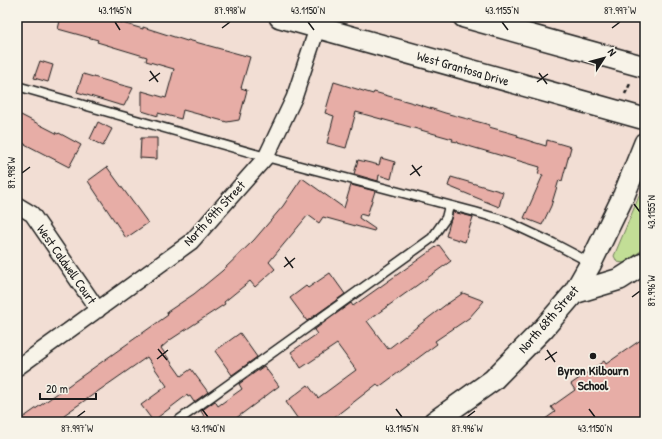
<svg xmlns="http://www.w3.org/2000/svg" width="662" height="439" font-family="'Patrick Hand',sans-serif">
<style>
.green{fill:#c2de96;stroke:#6f7d59}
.building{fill:#e7ada6;stroke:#1c1c1c}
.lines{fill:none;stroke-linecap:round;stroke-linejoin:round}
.lane-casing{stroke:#1c1c1c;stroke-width:11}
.street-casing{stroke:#1c1c1c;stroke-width:18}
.secondary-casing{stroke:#1c1c1c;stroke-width:24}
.path{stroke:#1c1c1c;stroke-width:2.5;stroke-dasharray:4 3;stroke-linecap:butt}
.lane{stroke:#f7f3e8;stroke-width:8}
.street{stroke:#f7f3e8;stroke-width:15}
.secondary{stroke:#f7f3e8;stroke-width:21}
.ticks{fill:none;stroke:#1c1c1c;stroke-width:1.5}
.poi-dot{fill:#1c1c1c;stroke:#f7f3e8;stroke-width:1.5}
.labels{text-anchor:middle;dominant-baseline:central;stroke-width:3.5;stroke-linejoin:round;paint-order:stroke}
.street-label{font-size:13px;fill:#1c1c1c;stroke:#f7f3e8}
.poi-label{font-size:13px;font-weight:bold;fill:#1c1c1c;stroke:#f7f3e8}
.neatline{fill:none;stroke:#1c1c1c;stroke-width:1.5}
.ticks-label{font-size:10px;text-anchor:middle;fill:#1c1c1c}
</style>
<rect width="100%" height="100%" fill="#f2ded4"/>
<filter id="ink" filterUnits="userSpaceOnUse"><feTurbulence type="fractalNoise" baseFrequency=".025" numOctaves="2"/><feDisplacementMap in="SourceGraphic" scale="8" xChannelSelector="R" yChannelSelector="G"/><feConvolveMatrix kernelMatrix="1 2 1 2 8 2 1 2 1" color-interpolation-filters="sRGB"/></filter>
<g filter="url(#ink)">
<path class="green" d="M645 182V248L624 263 617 262 614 256Z"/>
<path class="building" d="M61 17H102L143 29V27L187 41 188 40 250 57 241 88 247 90 239 120 227 122 183 110 181 119 158 113V116L142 111V91L166 98 174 69 146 61 147 57 97 42 98 40 58 29Z
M40 61 53 65 48 82 34 78Z
M83 74 114 83 133 88 124 106 116 104 77 92Z
M334 82 373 94 374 92 417 104 445 113 490 125 489 127 518 135 517 137 546 146 547 140 571 147 562 181 559 180 551 206 542 225 524 218 543 175 538 174 540 167 458 143V142L452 141 453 139 356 112 346 148 327 143 334 116 325 113Z
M17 113 58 134 59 133 81 145 69 167 17 140Z
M98 122 112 129 103 146 90 139Z
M141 138H157V159L140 158Z
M381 158 395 162 391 179 379 175 378 181 354 174 358 160 379 165Z
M107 167 148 223 126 238 88 181Z
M451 177 503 192 499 207 448 186Z
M302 178 344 208 351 185 375 191 367 216 360 214 359 218 375 229 374 231 323 217 319 223 308 215 269 262 275 269 255 287 250 281 224 302 225 304 170 340 161 348 181 376 191 369 208 392 194 402 190 396 188 397 187 395 153 421 141 405 167 386 147 357 64 415 65 416 57 422H17L168 315 167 312 194 294 222 271 254 240 283 206Z
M453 212 473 217 465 242 446 236Z
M439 245 451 261 367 321 388 349 448 303 447 304 463 293 484 301 469 318 435 341 437 344 379 387 377 384 328 422H300L286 402 308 385 318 398 356 370 337 344 301 368 291 352 317 334 314 330 351 303 353 306Z
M330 273 345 294 307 321 290 298 306 286 308 288Z
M240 333 257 357 232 375 215 351Z
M645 337V422H541L555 412 551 407 575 390 571 384 604 361 606 364Z
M264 366 279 386 231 422H195L204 416 201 411 215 401 218 406 242 389 239 384Z"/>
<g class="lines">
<g class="lane-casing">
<path id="lane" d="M17 86 266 157 475 212 506 221 553 243 591 263
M176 422 432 238 446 218 449 206"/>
</g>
<g class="street-casing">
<path id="street" d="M17 205 32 214 98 310
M17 368 191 242 266 157 294 98 321 17"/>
</g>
<g class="secondary-casing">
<path id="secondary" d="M280 17 645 119
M464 17 645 67
M574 293 620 279 645 263
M434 422 493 380 544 328 574 293 591 263 624 195 645 143"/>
</g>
<path class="path" d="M625 94 630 84"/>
<use href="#lane" class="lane"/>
<use href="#street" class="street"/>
<use href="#secondary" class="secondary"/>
</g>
</g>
<path class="ticks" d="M115 22 120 30M308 22 314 30M502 22 508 30M222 28 230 22M612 28 620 22M150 71 158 82M539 73 547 84M149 81 160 73M537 82 548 74M412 165 420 176M22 173 30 167M410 175 422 166M634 204 640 212M285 257 293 268M284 267 295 258M632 297 640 291M158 349 167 360M547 350 555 362M157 359 168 350M545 360 557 352M202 409 208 417M396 409 402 417M589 409 595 417M77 417 85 411M467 417 475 411"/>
<circle class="poi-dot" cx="593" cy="356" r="4"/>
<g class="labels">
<g class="street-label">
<text transform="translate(463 68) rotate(16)">West Grantosa Drive</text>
<text transform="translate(214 213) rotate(-47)">North 69th Street</text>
<text transform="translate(67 264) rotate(55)">West Caldwell Court</text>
<text transform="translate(548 319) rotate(-49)">North 68th Street</text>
</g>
<g class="poi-label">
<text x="593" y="370">Byron Kilbourn<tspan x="593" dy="15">School</tspan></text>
</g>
</g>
<rect width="662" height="439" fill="none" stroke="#f7f3e8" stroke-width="44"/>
<g transform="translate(604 58) rotate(54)" stroke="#f7f3e8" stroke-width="3" paint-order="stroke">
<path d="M0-3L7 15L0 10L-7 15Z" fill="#1c1c1c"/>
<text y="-6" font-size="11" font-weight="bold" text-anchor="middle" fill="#1c1c1c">N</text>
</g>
<path d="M40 393v6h56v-6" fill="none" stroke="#1c1c1c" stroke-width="2"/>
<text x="46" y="393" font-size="12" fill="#1c1c1c" stroke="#f7f3e8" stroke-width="3" paint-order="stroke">20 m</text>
<rect x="22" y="22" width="618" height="395" class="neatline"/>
<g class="ticks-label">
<text x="115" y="14">43.1145°N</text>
<text x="230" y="14">87.998°W</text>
<text x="308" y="14">43.1150°N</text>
<text x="502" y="14">43.1155°N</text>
<text x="620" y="14">87.997°W</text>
<text transform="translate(11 173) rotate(-90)" y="4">87.998°W</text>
<text transform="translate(651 212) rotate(-90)" y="4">43.1155°N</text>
<text transform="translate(651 291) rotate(-90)" y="4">87.996°W</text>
<text x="77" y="432">87.997°W</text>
<text x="208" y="432">43.1140°N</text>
<text x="402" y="432">43.1145°N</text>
<text x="467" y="432">87.996°W</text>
<text x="595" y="432">43.1150°N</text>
</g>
</svg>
